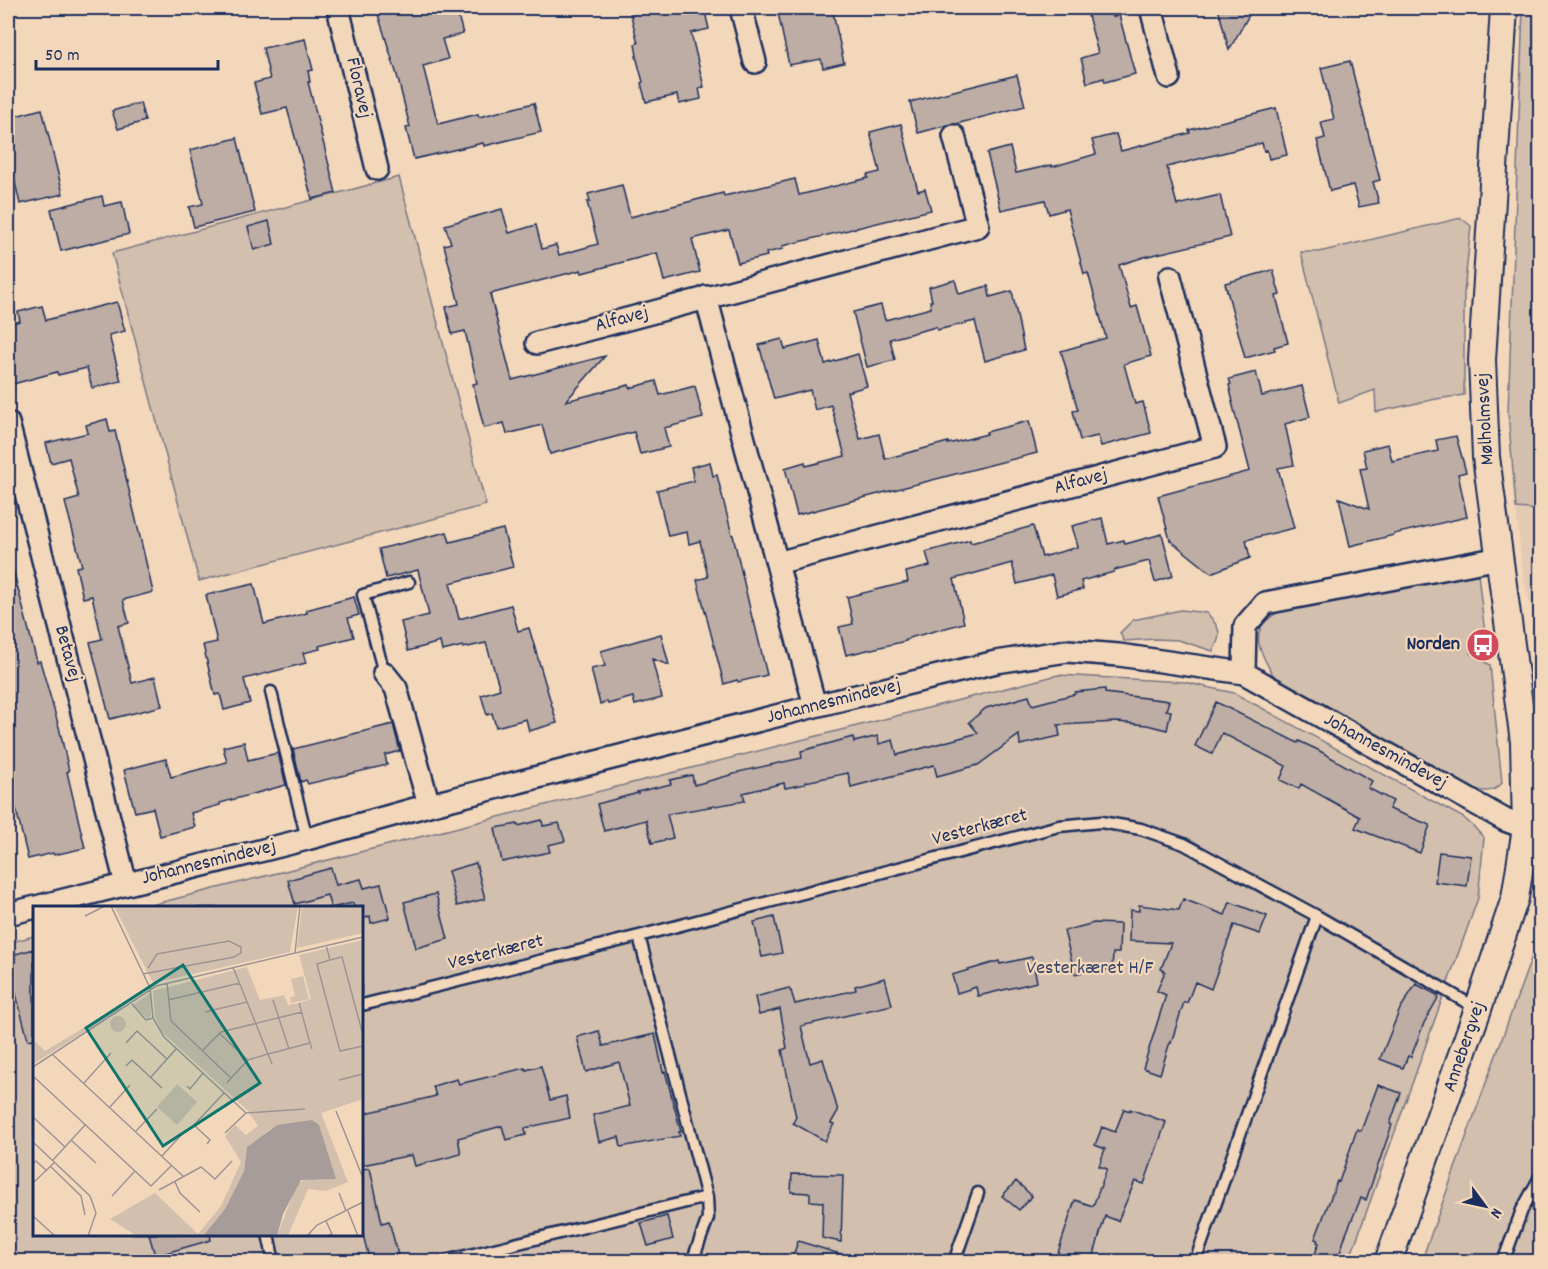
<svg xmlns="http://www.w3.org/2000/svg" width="1548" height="1269" font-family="Dekko,sans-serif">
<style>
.built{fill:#e3cab3}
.green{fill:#d3bfad;stroke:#777786;stroke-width:1.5}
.building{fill:#beada4;stroke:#1b2f5e;stroke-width:1.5}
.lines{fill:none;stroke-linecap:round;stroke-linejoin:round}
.service-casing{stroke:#1b2f5e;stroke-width:15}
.minor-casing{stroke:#1b2f5e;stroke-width:26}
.tertiary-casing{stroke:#1b2f5e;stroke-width:30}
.service{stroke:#f3d7ba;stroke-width:10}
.minor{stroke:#f3d7ba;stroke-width:21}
.tertiary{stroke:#f3d7ba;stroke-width:26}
.labels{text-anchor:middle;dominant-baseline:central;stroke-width:4.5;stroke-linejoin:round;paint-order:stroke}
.street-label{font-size:20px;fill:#1b2f5e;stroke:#f3d7ba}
.poi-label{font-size:20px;font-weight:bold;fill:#1b2f5e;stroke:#f3d7ba;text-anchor:end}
.park-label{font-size:20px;fill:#37456a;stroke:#f3d7ba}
.inset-road{fill:none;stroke:#9d9495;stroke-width:1.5}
.view{fill:#0f766e;fill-opacity:0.15;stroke:#0f766e;stroke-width:3}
.inset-edge{fill:none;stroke:#1b2f5e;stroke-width:3}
</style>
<rect width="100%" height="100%" fill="#f3d7ba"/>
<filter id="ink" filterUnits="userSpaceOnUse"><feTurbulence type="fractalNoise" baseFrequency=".0167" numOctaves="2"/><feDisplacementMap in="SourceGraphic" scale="12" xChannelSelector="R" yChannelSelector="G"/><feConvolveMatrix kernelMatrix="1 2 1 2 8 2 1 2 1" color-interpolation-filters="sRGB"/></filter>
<g filter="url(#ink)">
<path class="built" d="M1516 508 1540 510V643L1523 576Z"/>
<path class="green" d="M1523 8H1540V510L1516 508 1508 412Z
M399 177 486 505 199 581 112 253Z
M1461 218 1471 226 1464 293V395L1436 399 1376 412 1375 390 1339 403 1301 252H1319Z
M1478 574 1485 634 1470 642V653L1490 665 1502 783C1494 792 1487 792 1476 790L1274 677C1266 661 1250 640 1264 623 1268 618 1274 615 1279 611Z
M1181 610 1207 613C1220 628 1223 634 1213 651L1178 640 1155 639 1124 641 1120 633 1133 620Z
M1058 675 1184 682 1234 693 1464 818 1474 827 1484 838 1478 898 1349 1261 8 1262V943L34 936V1234H362V908L143 907Z
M1540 934V1261L1421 1262Z"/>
<path class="building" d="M376 8H456L463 34 442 39 448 59 423 66 438 124 478 114 479 117 534 103 541 132 484 146 483 143 414 159 406 128 410 127 397 75Z
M629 8H704L709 29 691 33 704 87 699 88 701 99 679 104 677 95 646 102 641 83 643 82 636 56H637L635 44 638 43Z
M777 8H832L844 63 823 68 821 59 789 65Z
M1086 8H1111L1113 17 1119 15 1135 74 1105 82 1104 78 1087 83 1081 58 1098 53Z
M1218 8H1253L1229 50Z
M305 39 313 70 308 71 310 82H308L336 193 312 199 287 108 262 114 254 83 270 79 263 48Z
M1350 61 1380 180 1373 182 1379 203 1359 207 1353 185 1330 191 1317 140 1325 138 1321 122 1334 119 1321 68Z
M1017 75 1025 106 956 124H951L918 133 910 102Z
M140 103 145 121 118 129 112 111Z
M1276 108 1287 155 1269 159 1267 150 1264 151 1262 143 1167 167 1177 205 1220 195 1230 237 1144 257 1119 265 1131 308 1137 306 1151 356 1124 364 1135 404 1143 402 1151 433 1101 446 1098 436 1080 440 1073 411 1078 410 1061 351 1106 338 1088 273 1084 274 1067 209 1049 214 1045 200 1001 210 987 153 1010 147 1016 173 1052 165V167L1096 154 1092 140 1116 134 1121 151 1190 133 1189 130Z
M42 109 63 194 20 204 8 152V118Z
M901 124 918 191 925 189 931 210 782 246 783 249 766 253 767 256 738 263 729 230 692 239 700 272 664 281 657 253 582 273 581 270 490 294 512 380 605 356 566 401 629 385 630 388 656 381 660 395 695 386 703 418 664 428 669 447 640 454 634 432 550 454 542 425 507 434 504 423 484 428 473 384 477 383 465 331 452 334 446 307 459 304 444 245 451 243 445 225 502 209 509 233 536 225 542 249 556 245 559 255 598 244 587 202H590L588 194 622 185 630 217 723 193 724 196 795 179 799 195 868 178 867 175 880 172 870 132Z
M237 138 255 212 194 227 189 207 203 204 190 150Z
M102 196 104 206 122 202 129 234 61 251 51 209Z
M269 221 274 244 254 250 248 227Z
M1273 270 1280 295 1276 296 1288 343 1274 347 1275 350 1245 358 1225 283Z
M955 280 959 294 988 286 990 297 1012 291 1024 350 985 361 975 321 937 330 936 327 890 339 895 360 867 367 853 312 881 305 885 320 931 308 930 301H932L929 287Z
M117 302 125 331 109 335 121 381 92 388 87 368 58 375 57 372 13 384 8 362V324L20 321 18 312 42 306 46 320Z
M782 339 785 349 819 340 825 364 858 354 867 386 847 392 860 439 879 434 885 459 948 442V444L987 434 986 432 1029 421 1037 453 797 515 785 468 788 467 805 462 806 466 845 456 831 405 815 410 810 390 774 399 759 345Z
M1256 372 1262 396 1302 386 1310 417 1285 424 1294 465 1278 468 1294 528 1246 540 1250 558 1211 573 1170 540 1158 496 1250 471 1232 402H1233L1229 385 1231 384 1229 379Z
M107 419 110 432 115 431 153 592 123 600 129 623 118 626 132 683 155 677 162 706 110 719 90 642 102 639 92 596 83 598 76 567 82 566 65 502 79 498 69 458 51 463 46 443 88 433 86 425Z
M1456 436 1466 472 1458 474 1467 517 1394 534V535L1350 546 1339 498 1369 509 1360 469 1367 468 1363 450 1388 444 1392 461 1438 451 1436 440Z
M710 462 713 476 717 475 732 535H733L753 622 754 621 767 675 738 682 737 680 724 684 697 580 708 577 700 541 689 544 687 532 668 536 657 490 694 481 691 467Z
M1102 518 1108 544 1124 540 1125 544 1162 534 1173 576 1155 582 1149 561 1114 570V572L1081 581 1083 589 1057 596 1052 575 1017 584 1012 563 954 579 964 623 909 638V639L906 640V641L846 655 839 627 853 624 847 597 908 582 906 572 930 566 926 552 970 540 971 543 1033 526 1042 557 1078 547 1072 526Z
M503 529 513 567 450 583 459 619 511 605 518 631 529 628 557 723 529 731 526 719 496 727 492 713 487 715 481 695 500 689 486 643 463 648V646L442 651 440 642 408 651 401 622 429 615 418 570 386 578 379 549 447 532 450 542Z
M14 573 37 662 40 661 59 727 69 771 67 772 85 848 54 855 53 853 28 859 14 801 8 803V574Z
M254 584 264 624 307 613 306 610 354 597 359 615 348 618 354 637 319 646 320 649 303 653 306 663 244 679 250 703 224 710 220 694 215 695 203 645 217 642 206 595Z
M661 634 669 665 652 659 662 698 635 705 633 697 608 704 607 702 600 704 591 669 605 666 601 651Z
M1105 689V693L1169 701 1166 710 1171 711 1167 730 1147 725 1117 722 1058 725 1060 736 1020 745 1019 735 978 765 937 776 934 765 851 787 848 773 805 782V784L785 788 784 783 743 793 745 801 667 814 673 838 652 843 646 820 604 831 597 804 638 793 637 792 671 784 670 780 692 775 694 785 738 773V772L802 758 801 751 853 737 854 742 878 736 879 744 893 740 897 755 978 733 969 722 986 708 1029 696 1032 705 1075 694V692Z
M1216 702 1298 743 1299 741 1318 750 1372 781 1368 788 1393 801 1389 809 1430 825 1420 853 1355 828 1360 817 1301 784 1299 789 1280 780 1286 766 1222 733 1212 754 1195 746Z
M393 724 400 751 385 755 387 765 308 784 306 780 301 782 293 749Z
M244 742 248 760 278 753 286 785 220 803V805L191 813 195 827 160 836 153 808 135 812 124 770 166 759 171 777 227 762 223 747Z
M542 820 543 826 559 823 565 841 548 845 550 852 502 862 495 828 518 824V826Z
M1439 852 1471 856 1467 886 1435 882Z
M476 863 485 899 457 906 448 871Z
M331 868 336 885 361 879 364 888 381 884 390 918 371 923 370 916 362 919V908H354L353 903 331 908 327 895 295 904 288 880Z
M436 894 448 939 416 948 404 902Z
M1183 899 1225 915 1230 902 1267 916 1260 934 1234 925 1211 989 1195 982 1187 1003 1184 1002 1171 1043 1170 1042 1160 1074 1143 1068 1166 995 1157 991 1165 971 1161 969 1171 943 1129 941 1130 910 1139 911V905L1179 910Z
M774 917 782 953 762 957 754 922Z
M1094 923 1120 924 1119 953H1113L1112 970 1093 969 1075 974 1064 931Z
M34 949V1039L28 1040 13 982 8 983V956Z
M1032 957 1037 982 978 996 976 987 957 993 952 975 999 961 1000 964Z
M885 978 892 1005 801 1026 810 1063 823 1059 838 1111 831 1123 834 1124 825 1141 793 1123 796 1117 782 1050 787 1048 780 1009 759 1015 755 997 789 988 790 991H791L795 1004 856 990 855 986Z
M1416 984 1439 996 1424 1023 1411 1057 1408 1056 1403 1068 1380 1059 1400 1009Z
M599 1031 603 1046 655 1034 663 1072 665 1071 681 1132H679L680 1136 621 1147 619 1137 599 1142 593 1115 630 1106 619 1062 586 1072 577 1037Z
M541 1066 550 1100 566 1096 570 1118 525 1128 526 1135 506 1140 502 1126 458 1138 461 1154 415 1166 412 1155 362 1165V1114L436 1096 433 1086 457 1079 459 1084 525 1068 526 1070Z
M1378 1085 1401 1093 1390 1124 1392 1125 1366 1200 1361 1198 1346 1234 1337 1262H1312L1319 1243 1317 1242 1318 1240 1315 1239 1337 1181 1339 1182 1357 1129 1361 1131Z
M1124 1109 1130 1111V1109L1166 1122 1144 1184 1135 1181 1118 1221 1105 1216 1092 1262H1055L1075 1200 1093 1206 1107 1169 1099 1166 1105 1149 1095 1145 1102 1127 1115 1132Z
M370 1168 382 1223 389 1221 398 1255 375 1262H370L362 1231V1169Z
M792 1174 843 1175 841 1242 822 1238 823 1202 810 1201V1193L791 1192Z
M1016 1181 1032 1196 1019 1210 1002 1196Z
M667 1216 673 1239 648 1246 641 1223Z
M149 1234H210L211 1240 155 1256Z
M798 1241 850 1257V1262H791Z"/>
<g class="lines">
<g class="service-casing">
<path id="service" d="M384 673 363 595 409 582
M271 692 307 839
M639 936 707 1197 708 1218 692 1262
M362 1005 639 936 1059 826 1101 822 1141 829 1184 844 1317 916 1478 1009
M268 1234 274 1262
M441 1262 707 1197
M954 1262 978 1193
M1195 1262 1317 916
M1503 1262 1522 1210 1540 1177"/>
</g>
<g class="minor-casing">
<path id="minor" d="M338 8 377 169
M741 8 755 62
M1151 8 1169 77
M706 297 815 706
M537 343 978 226 954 136
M8 423 126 884
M777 563 1215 447 1170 277
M384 673 396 688 429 805
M1244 673 1245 626 1265 603 1500 558
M8 914 307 839 429 805 815 706 996 662 1067 651 1119 655 1244 673 1505 820 1526 828"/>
</g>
<g class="tertiary-casing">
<path id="tertiary" d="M1388 1262 1478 1009 1515 898 1526 828 1524 742 1486 457 1482 360 1504 8"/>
</g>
<use href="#service" class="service"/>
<use href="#minor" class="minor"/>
<use href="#tertiary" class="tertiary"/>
</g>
</g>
<defs>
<g id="bus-disc" transform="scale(1.725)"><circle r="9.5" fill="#d1495b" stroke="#f3d7ba"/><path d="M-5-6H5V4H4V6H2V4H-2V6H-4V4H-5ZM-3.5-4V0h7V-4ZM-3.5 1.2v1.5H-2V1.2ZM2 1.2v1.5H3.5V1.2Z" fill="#fff"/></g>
</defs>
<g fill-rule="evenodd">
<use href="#bus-disc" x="1483" y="645"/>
</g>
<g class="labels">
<g class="street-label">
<text transform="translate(358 88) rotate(77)">Floravej</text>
<text transform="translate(622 320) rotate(-15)">Alfavej</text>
<text transform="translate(1486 419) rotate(-93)">Mølholmsvej</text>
<text transform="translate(1081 482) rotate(-15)">Alfavej</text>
<text transform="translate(67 654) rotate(75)">Betavej</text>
<text transform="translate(834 702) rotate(-14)">Johannesmindevej</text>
<text transform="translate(1385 752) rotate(29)">Johannesmindevej</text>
<text transform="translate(980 828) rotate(-15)">Vesterkæret</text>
<text transform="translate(209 863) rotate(-14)">Johannesmindevej</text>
<text transform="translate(496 953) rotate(-14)">Vesterkæret</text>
<text transform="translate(1465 1047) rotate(-71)">Annebergvej</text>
</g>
<g class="poi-label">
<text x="1460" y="645">Norden</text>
</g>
<g class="park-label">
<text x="1090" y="969">Vesterkæret H/F</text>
</g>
</g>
<g transform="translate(33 906)">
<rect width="330" height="330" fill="#f3d7ba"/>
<path d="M81 0H265L257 46 120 77ZM269 0H330V27L264 42ZM330 34V193L288 207 315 276 293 285 275 283 255 330H244L264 278 274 272 290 274 239 222 214 241 211 265 192 303 170 330H104L77 313 122 287 165 328 188 300 208 256 192 230 202 219 213 229 225 220 214 204 129 126 122 111 120 85 214 61 227 94 251 89 255 99 262 98 278 93 266 49ZM270 70 276 93 258 97 257 91 262 90 258 73ZM117 87 118 109 115 113 100 99ZM92 97 87 104 0 158V133L12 145ZM77 118a8 8 0 1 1 16 0a8 8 0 1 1-16 0ZM144 178 164 196 144 219 124 201Z" fill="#d3bfad"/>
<path d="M279 214 286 219 303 273 268 274 250 308 244 330H170L192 303 211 265 214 241 244 219Z" fill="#a69c99"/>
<path class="inset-road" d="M78 0 117 82 120 112 131 131 213 207 272 203M52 10 72 0M293 39 297 54 284 58 307 145 330 140M262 47 267 0M297 54 309 51 330 129M200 61 235 148 277 137 279 143M110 68 201 51 208 47V41L196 35 124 48 115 62M134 77 138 115 198 172 194 177M135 94 207 77M240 94 256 143M266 97 277 137M99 98 113 114 120 112M172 106 214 96M186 127 215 154M93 137 104 125 134 153M170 144 188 126 269 106M19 148 151 271M93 160 99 154 129 182M0 161 123 80 330 31M0 170 118 280 139 259M118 171 143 143M198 172 215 154 235 148 239 158M306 174 330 168M51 177 78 147M154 180 157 183 170 167M77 201 97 179M303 205 330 272M0 211 32 241M103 225 124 203M192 227 213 207M38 234 63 257M0 236 57 290 63 307 55 330M174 238 177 234 161 219 191 187M129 250 150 227M20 254 52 219M0 258 3 255 14 265M18 261 48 290 52 309M142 276 147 287 167 306M0 277 22 256M126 284 168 261 182 273 199 255M306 287 313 305M79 290 102 265M315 305 325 330M0 310 22 330M293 315 299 328 294 330M274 330 284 319 330 296"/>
<path class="view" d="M150 59 227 177 130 240 53 122Z"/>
<rect width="330" height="330" class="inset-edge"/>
</g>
<rect width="1548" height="1269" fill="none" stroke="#f3d7ba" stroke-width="30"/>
<rect x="15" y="15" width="1518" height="1239" fill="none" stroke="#1b2f5e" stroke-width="2" filter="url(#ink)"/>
<g transform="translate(1485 1206) rotate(123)" stroke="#f3d7ba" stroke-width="4.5" paint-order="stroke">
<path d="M0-4.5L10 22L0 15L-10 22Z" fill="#1b2f5e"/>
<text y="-9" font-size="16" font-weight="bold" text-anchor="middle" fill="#1b2f5e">N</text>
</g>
<path d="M36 60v9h182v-9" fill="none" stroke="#1b2f5e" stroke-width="3"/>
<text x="45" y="60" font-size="18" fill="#1b2f5e" stroke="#f3d7ba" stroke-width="4.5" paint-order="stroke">50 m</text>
</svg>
